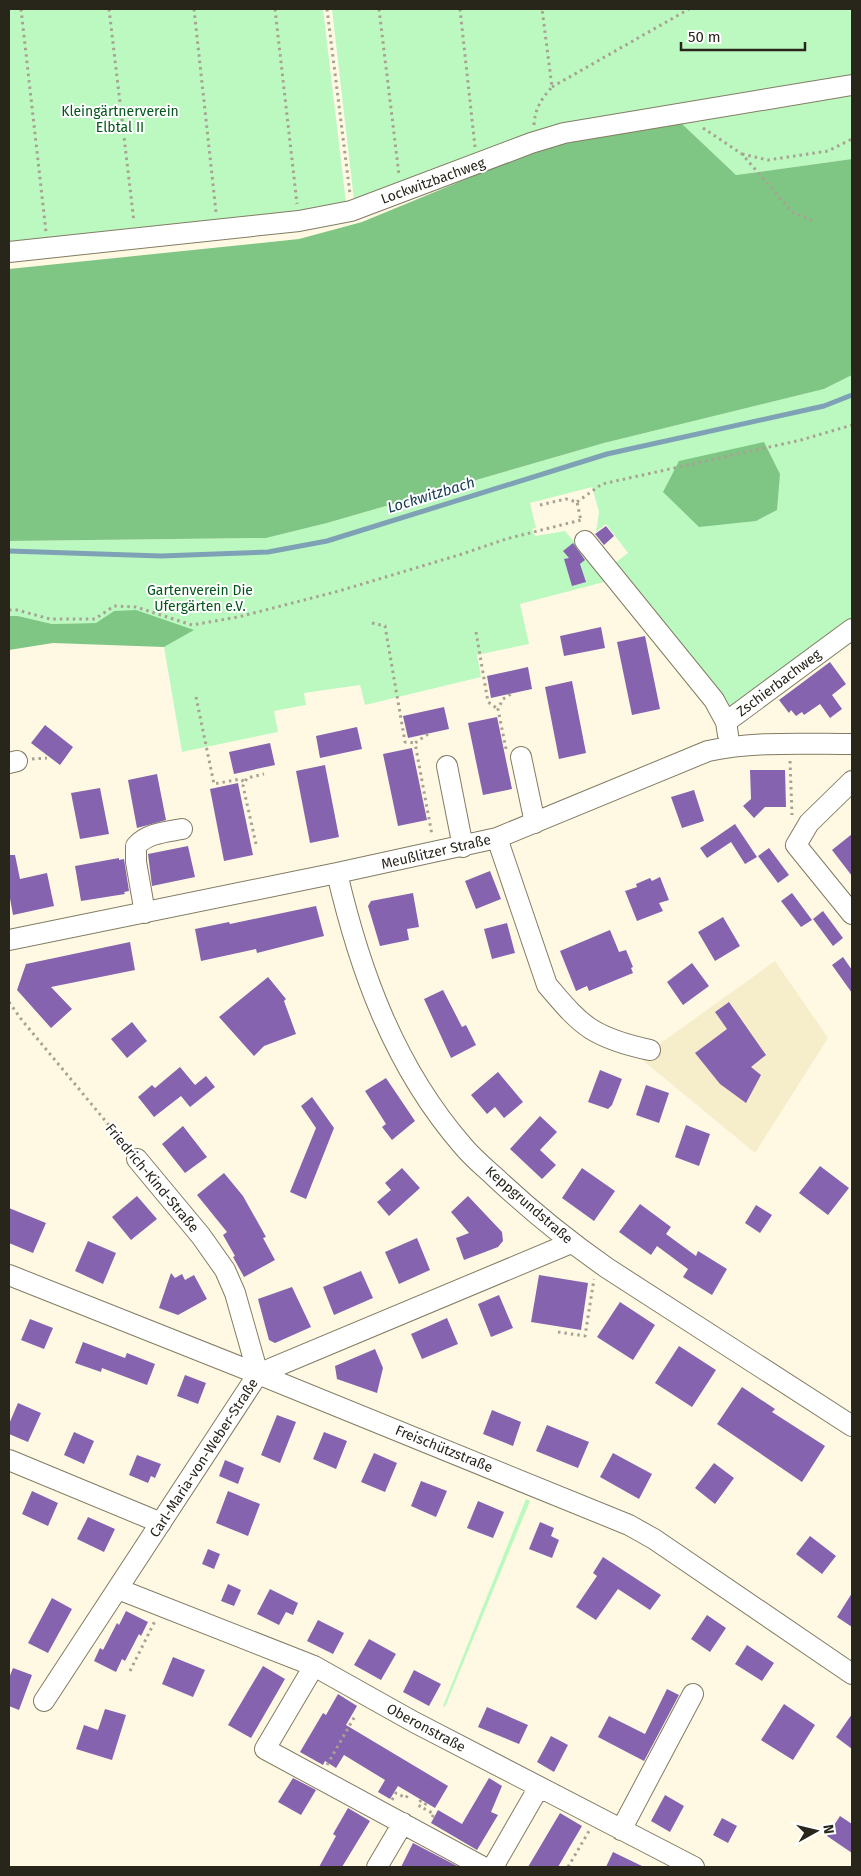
<svg xmlns="http://www.w3.org/2000/svg" width="861" height="1876" font-family="'Fira Sans',sans-serif">
<style>
.built{fill:#f6edcb}
.green{fill:#bcf9c0}
.forest{fill:#7fc685}
.lines{fill:none;stroke-linecap:round;stroke-linejoin:round}
.stream{stroke:#7fa1b5;stroke-width:5}
.building{fill:#8663ae}
.minor-casing{stroke:#827c64;stroke-width:22}
.path{stroke:#a7a292;stroke-width:3;stroke-dasharray:2.5 4;stroke-linecap:butt}
.minor{stroke:#fff;stroke-width:20}
.labels{text-anchor:middle;dominant-baseline:central;stroke-width:4;stroke-linejoin:round;paint-order:stroke}
.park-label{font-size:14px;fill:#03561a;stroke:#fff}
.street-label{font-size:14px;fill:#28251b;stroke:#fff}
.water-label{font-size:15px;font-style:italic;fill:#1a4057;stroke:#fff}
</style>
<rect width="100%" height="100%" fill="#fff9e4"/>
<path class="built" d="M775 961 828 1038 755 1153 640 1058Z"/>
<path class="green" d="M9 9H323L346 203 331 207 59 239C48 234 41 240 30 242 23 243 16 243 9 244Z
M332 9H852V80L354 200Z
M852 93V159L736 175 679 121Z
M852 375V622L731 712 612 565 628 553 606 524 596 532 599 512 592 487 530 503 536 528 532 529 535 536 565 531 608 581 520 604 529 644 477 655 481 677 365 705 360 685 304 693 306 705 274 711 278 732 182 752 164 647 193 630 114 611 97 623 52 624 18 616H9V541L266 538 327 523 604 443 824 389Z
M526 1499 530 1501 445 1707 443 1706Z"/>
<path class="forest" d="M679 121 736 175 852 159V375L824 389 604 443 327 523 266 538 9 541V269L299 239 362 222 476 175 509 158 565 141Z
M764 442 780 474 777 510 756 521 699 527 663 492 679 461Z
M136 610 194 630 164 647 53 643 9 650V616H18L52 624 96 623 114 611Z"/>
<g class="lines">
<path class="stream" d="M9 551 161 556 268 552 327 541 607 454 824 406 852 395"/>
</g>
<path class="building" d="M606 526 614 536 604 545 595 534Z
M573 543 585 560 580 564 586 582 572 586 564 559 569 558 563 551Z
M601 627 605 648 564 656 560 636Z
M645 636 660 709 632 715 617 642Z
M830 662 846 684 832 695 842 709 830 718 820 704 804 715 802 712 796 716 791 710 789 713 779 700Z
M528 667 532 689 491 698 487 676Z
M572 681 586 753 559 759 545 687Z
M444 707 449 729 408 738 403 716Z
M497 717 512 789 483 795 468 723Z
M45 725 73 747 60 765 31 743Z
M357 727 362 749 320 758 316 736Z
M270 743 275 765 234 774 229 752Z
M412 748 427 820 398 826 383 754Z
M325 765 339 837 310 843 296 771Z
M750 770H785L786 807H765L754 818 743 806 751 799Z
M157 774 166 820 137 828 128 780Z
M238 783 253 855 224 861 210 789Z
M100 788 109 834 80 839 71 793Z
M694 790 704 821 682 828 671 797Z
M735 824 757 857 745 864 731 842 707 858 700 848Z
M852 834V876L832 850Z
M188 846 195 877 152 886 148 854Z
M769 848 789 875 778 883 758 856Z
M9 855H15L20 879 47 873 54 906 13 915 9 893Z
M119 858V860L124 859 129 891 124 892 125 894 81 901 75 866Z
M490 871 501 899 476 909 465 881Z
M660 877 669 900 659 903 663 911 637 921 625 891 637 887 636 884 650 878 652 881Z
M413 893 419 927 407 929 409 940 380 946 368 906 371 901Z
M792 893 812 920 801 927 781 901Z
M316 906 324 936 257 953 256 949 201 961 195 929 229 922 230 924Z
M823 911 843 938 833 946 813 919Z
M723 917 740 946 715 961 698 932Z
M507 923 515 953 492 959 484 929Z
M610 930 619 952 626 950 633 967 631 968 633 973 589 991 587 986 576 991 560 951Z
M130 942 135 970 51 987 72 1009 51 1028 17 990 26 964Z
M843 957 852 970V993L832 965Z
M692 963 709 986 683 1005 667 982Z
M268 977 286 999 284 1001 296 1034 264 1046 254 1056 219 1017Z
M443 990 462 1027 466 1025 476 1045 451 1058 424 999Z
M729 1002 766 1055 751 1067 761 1075 746 1103 720 1084 695 1053 727 1029 715 1012Z
M132 1022 147 1041 127 1058 111 1039Z
M180 1067 195 1085 206 1076 215 1087 190 1107 181 1096 154 1117 138 1097 152 1085 155 1088Z
M600 1070 622 1079 612 1105 608 1109 588 1102Z
M498 1072 523 1102 504 1118 495 1107 487 1114 471 1095Z
M386 1078 415 1121 392 1140 382 1127 386 1124 365 1091Z
M646 1085 669 1093 659 1123 636 1115Z
M312 1097 334 1128 306 1199 290 1192 316 1128 301 1106Z
M540 1116 557 1132 540 1150 556 1165 542 1179 510 1149Z
M686 1125 710 1134 699 1166 675 1157Z
M183 1126 207 1157 185 1173 162 1144Z
M820 1166 849 1188 828 1215 799 1193Z
M402 1168 420 1188 389 1216 377 1202 391 1190 385 1183Z
M582 1168 615 1191 594 1221 562 1198Z
M224 1173 243 1196 266 1237 263 1238 275 1260 244 1277 233 1257 235 1256 223 1235 227 1232 197 1195Z
M137 1196 157 1219 131 1240 112 1217Z
M468 1196 502 1232 503 1241 498 1247 464 1260 456 1238 469 1233 451 1212Z
M640 1204 671 1227 666 1234 696 1256 698 1251 727 1269 712 1295 683 1277 688 1269 657 1246 651 1255 619 1232Z
M756 1205 772 1215 760 1233 745 1223Z
M9 1208 46 1223 33 1253 9 1243Z
M417 1238 430 1270 399 1284 385 1252Z
M88 1241 116 1253 103 1284 75 1271Z
M361 1271 373 1298 334 1315 323 1287Z
M171 1273 175 1278 182 1274 185 1280 194 1275 207 1299 178 1315 159 1308Z
M539 1275 588 1283 581 1330 531 1322Z
M292 1287 311 1327 275 1343 269 1340 258 1299Z
M499 1295 513 1328 491 1337 478 1304Z
M620 1302 655 1325 633 1360 597 1337Z
M447 1318 458 1344 422 1359 411 1334Z
M30 1319 53 1328 44 1349 21 1340Z
M83 1342 125 1358 127 1353 155 1364 147 1385 102 1368 101 1372 75 1363Z
M679 1346 716 1370 692 1407 655 1383Z
M375 1349 383 1368 377 1393 337 1379 335 1366Z
M185 1375 206 1383 198 1404 177 1396Z
M742 1387 775 1409 772 1412 825 1446 802 1482 717 1424Z
M18 1403 41 1413 28 1442 9 1434V1424Z
M492 1410 521 1422 513 1446 483 1434Z
M277 1415 296 1422 280 1463 261 1455Z
M547 1425 589 1442 578 1468 536 1451Z
M74 1432 94 1441 84 1464 64 1455Z
M324 1432 347 1441 336 1469 313 1459Z
M374 1453 397 1463 385 1492 361 1482Z
M613 1453 652 1474 639 1499 600 1477Z
M137 1455 161 1464 155 1478 151 1476 148 1483 129 1475Z
M225 1460 244 1468 238 1484 219 1476Z
M714 1463 734 1478 715 1504 695 1488Z
M421 1481 447 1491 436 1517 411 1506Z
M32 1491 58 1503 48 1526 22 1514Z
M228 1491 260 1504 248 1536 216 1523Z
M478 1501 504 1512 493 1538 467 1528Z
M88 1517 115 1529 104 1552 77 1539Z
M540 1522 554 1528 551 1536 559 1540 552 1558 529 1549Z
M810 1536 836 1556 822 1574 796 1554Z
M208 1549 220 1554 214 1569 202 1564Z
M603 1557 661 1595 650 1610 618 1589 596 1620 576 1607 597 1576 593 1573Z
M228 1584 241 1590 234 1606 221 1601Z
M270 1589 298 1603 293 1615 286 1612 279 1625 257 1614Z
M852 1593V1627L837 1617Z
M52 1598 72 1609 48 1653 28 1643Z
M126 1611 148 1622 141 1636 139 1634 125 1661 122 1659 116 1672 94 1661 100 1648 103 1650 117 1623 119 1625Z
M707 1615 726 1628 710 1652 691 1639Z
M318 1620 344 1633 333 1654 307 1641Z
M369 1639 396 1654 381 1680 354 1665Z
M747 1645 774 1663 762 1681 735 1664Z
M173 1657 205 1670 193 1697 162 1684Z
M263 1666 285 1679 251 1738 228 1725Z
M13 1668 32 1675 19 1710 9 1706V1678Z
M414 1670 441 1684 429 1706 403 1692Z
M667 1689 679 1695 644 1761 598 1737 609 1716 645 1734Z
M338 1694 357 1706 346 1725 448 1786 435 1808 398 1786 390 1799 378 1792 385 1780 344 1755 336 1768 325 1761 323 1765 300 1752 323 1713 326 1715Z
M784 1704 815 1725 793 1760 761 1740Z
M487 1707 528 1725 519 1744 478 1727Z
M105 1709 126 1715 112 1760 76 1749 84 1725 98 1730Z
M852 1714V1749L836 1737Z
M551 1736 568 1745 554 1772 537 1762Z
M293 1778 316 1790 301 1815 278 1802Z
M489 1778 502 1786 491 1812 498 1815 477 1850 431 1823 438 1810 462 1824Z
M665 1795 684 1806 670 1832 651 1821Z
M348 1808 370 1821 342 1867H319L336 1836 333 1834Z
M560 1813 582 1826 569 1848 558 1867H528Z
M840 1816 852 1824V1853L827 1836Z
M722 1818 737 1826 728 1843 713 1835Z
M413 1843 459 1867H401Z
M613 1852 644 1867H606Z"/>
<g class="lines">
<g class="minor-casing">
<path id="minor" d="M9 252 299 221 351 211 531 143 564 133 852 85
M585 541 714 700 726 722
M728 735 726 722 852 629
M521 757 535 823
M9 763 17 761
M447 766 463 847
M852 781 809 823 796 845 852 914
M497 838 547 985C560 1000 574 1018 591 1029 607 1039 631 1046 650 1050
M337 873C360 972 395 1068 463 1146 472 1157 484 1167 495 1177 530 1210 567 1240 607 1268L852 1426
M145 913 136 862V846C147 833 166 832 182 829
M9 940 337 873 497 838 708 751C755 741 805 744 852 744
M137 1159 201 1236 225 1270 235 1293 258 1374
M9 1275 258 1374 629 1525 654 1539 852 1674
M9 1460 161 1523
M118 1589 314 1666 414 1722 694 1867
M314 1666 265 1749 483 1867
M44 1701 258 1374 571 1243
M621 1830 693 1694
M377 1867 403 1823
M493 1867 539 1787"/>
</g>
<path class="path" d="M21 9 46 232
M109 9 134 222
M194 9 216 212
M275 9 297 204
M327 9 350 194
M379 9 399 175
M460 9 475 147
M552 87 689 9
M534 125C535 109 541 99 552 87L542 9
M703 128 742 154 792 212 815 222
M742 154 768 160 828 151 852 139
M577 502 602 484 801 440 852 425
M540 505 566 499 577 502 581 521
M9 610H17L50 619H95L114 606 136 607 192 625 238 617 339 591 462 554 506 539 581 520
M372 623 385 626 405 742 415 743
M476 632 488 702 498 709
M196 697 214 784 240 779 245 782
M428 734 415 743 432 835
M506 749 498 709 503 699 511 694
M32 759 47 758
M790 761 792 815
M256 844 243 786 247 778 264 774
M9 1002 21 1019 127 1147
M558 1332 585 1336 594 1279
M130 1671 155 1621
M327 1765 355 1716
M392 1800 396 1793 406 1798 409 1793
M421 1800 418 1805 423 1808
M426 1803 423 1808 434 1814 431 1819
M568 1867 589 1831"/>
<use href="#minor" class="minor"/>
</g>
<g class="labels">
<g class="park-label">
<text x="120" y="111">Kleingärtnerverein<tspan x="120" dy="16">Elbtal II</tspan></text>
<text x="200" y="590">Gartenverein Die<tspan x="200" dy="16">Ufergärten e.V.</tspan></text>
</g>
<g class="street-label">
<text transform="translate(433 181) rotate(-20)">Lockwitzbachweg</text>
<text transform="translate(779 683) rotate(-37)">Zschierbachweg</text>
<text transform="translate(436 852) rotate(-13)">Meußlitzer Straße</text>
<text transform="translate(152 1178) rotate(50)">Friedrich-Kind-Straße</text>
<text transform="translate(529 1205) rotate(41)">Keppgrundstraße</text>
<text transform="translate(444 1449) rotate(22)">Freischützstraße</text>
<text transform="translate(204 1458) rotate(-57)">Carl-Maria-von-Weber-Straße</text>
<text transform="translate(426 1728) rotate(28)">Oberonstraße</text>
</g>
<g class="water-label">
<text transform="translate(431 495) rotate(-17)">Lockwitzbach</text>
</g>
</g>
<rect width="861" height="1876" fill="none" stroke="#28251b" stroke-width="20"/>
<g transform="translate(816 1831) rotate(82)" stroke="#ffffff" stroke-width="4" paint-order="stroke">
<path d="M0-4L9 19L0 12L-9 19Z" fill="#28251b"/>
<text y="-8" font-size="14" font-weight="bold" text-anchor="middle" fill="#28251b">N</text>
</g>
<path d="M681 42v8h124v-8" fill="none" stroke="#28251b" stroke-width="2.5"/>
<text x="688" y="42" font-size="15" fill="#28251b" stroke="#ffffff" stroke-width="4" paint-order="stroke">50 m</text>
</svg>
